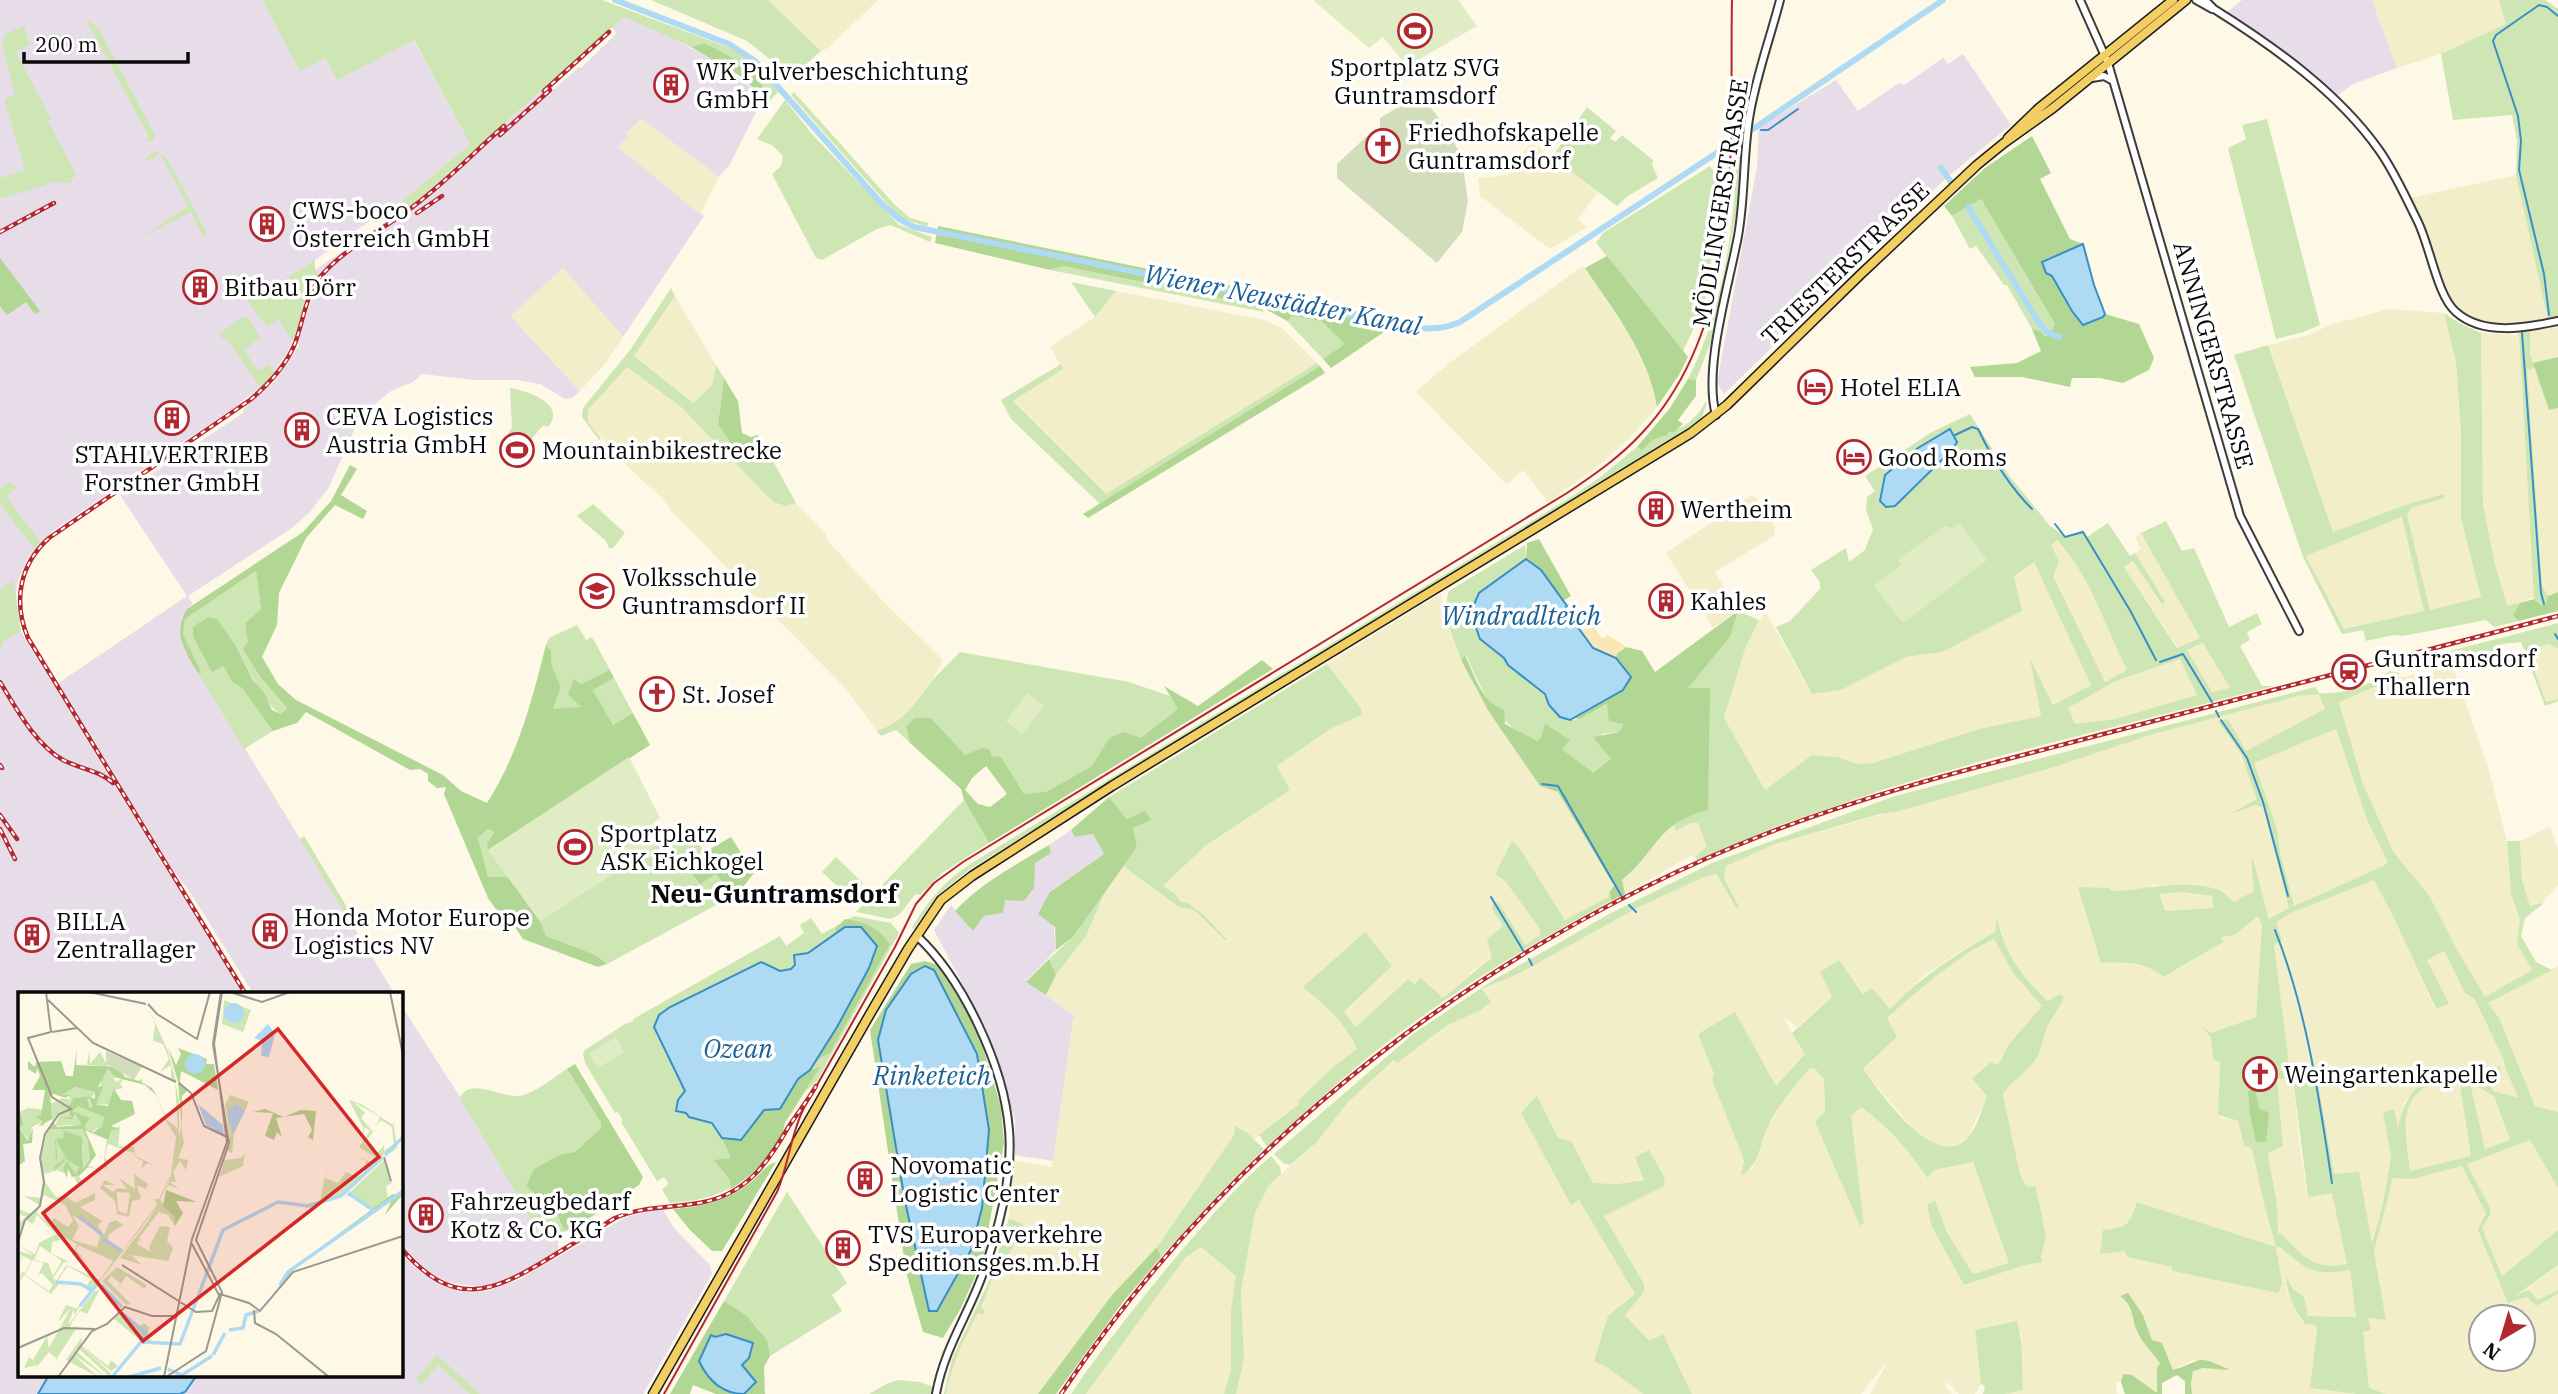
<svg xmlns="http://www.w3.org/2000/svg" width="2558" height="1394" font-family="'IBM Plex Serif',serif">
<style>
.industrial{fill:#e7dde9;fill-rule:evenodd}
.farmland{fill:#f2eec9;fill-rule:evenodd}
.green{fill:#cee6b3;fill-rule:evenodd}
.forest{fill:#b2d693;fill-rule:evenodd}
.sand{fill:#f8e8b5}
.cemetery{fill:#d2ddbb}
.pitch{fill:#e0edc4}
.water{fill:#aedaf3;stroke:#388fc7;stroke-width:2}
.lines{fill:none;stroke-linecap:round;stroke-linejoin:round}
.stream{stroke:#388fc7;stroke-width:2}
.canal{stroke:#aedaf3;stroke-width:6}
.tertiary-casing{stroke:#3c3c3c;stroke-width:10}
.primary-casing{stroke:#1a1a1a;stroke-width:11}
.tertiary{stroke:#fff;stroke-width:6}
.primary{stroke:#f3ce62;stroke-width:8}
.tram{stroke:#b22831;stroke-width:2}
.rail-casing{stroke:#b22831;stroke-width:4.5}
.rail{stroke:#fff;stroke-width:2;stroke-dasharray:5;stroke-linecap:butt}
.labels{text-anchor:middle;dominant-baseline:central;stroke-width:7;stroke-linejoin:round;paint-order:stroke}
.poi-label{font-size:24px;fill:#090909;stroke:#fff;text-anchor:start}
.street-label{font-size:24px;fill:#090909;stroke:#fff}
.water-label{font-size:26px;font-style:italic;fill:#1a6094;stroke:#fff}
.neighbourhood-label{font-size:26px;font-weight:bold;fill:#090909;stroke:#fff}
.inset-river{fill:none;stroke:#aedaf3;stroke-width:3.5}
.inset-road{fill:none;stroke:#9c998e;stroke-width:2}
.view{fill:#d62828;fill-opacity:0.15;stroke:#d62828;stroke-width:3.5}
.inset-edge{fill:none;stroke:#090909;stroke-width:3.5}
</style>
<rect width="100%" height="100%" fill="#fef9e7"/>
<path class="industrial" d="M0 0H262L300 70 325 58 337 80 413 39 470 144 389 212 377 216 315 260V270L419 199 547 85 552 91 579 67 581 68 616 34 612 27 624 17 667 35 719 63 767 99 755 114 730 164 719 177 641 119 626 133 629 136 619 147 704 216 623 337 563 269 511 316 580 391 572 398 565 399 540 384 517 380H474L422 374 413 382 391 391 365 412 356 426 329 487 309 513 292 528 188 596 193 604 187 609 182 645 394 993H253L190 892 173 870 62 690 58 692 242 993H19V1375H401V1252L418 1270 446 1287 467 1292 487 1291 518 1280 626 1217 662 1208 674 1228 710 1265 712 1274 643 1394H0ZM319 275 322 278 308 308 297 343 299 346 274 382 244 408 243 413 120 495 187 596 54 686 21 632 19 623 16 594 18 580 29 556 50 533 238 405 268 381 290 348 309 289Z
M2242 0H2372L2397 68 2353 84 2337 96 2327 93 2290 58 2226 13Z
M1963 54 2011 125 1946 178 1724 394 1717 383 1757 167 1759 127 1836 80 1858 111 1899 83 1904 85 1943 58 1948 64Z
M1071 830 1075 837 1093 834 1104 854 1050 892 1056 950 1026 981 1076 1017 1073 1020 1054 1161 1015 1155V1121L995 1052 984 1025 934 930 951 905 973 931 984 916 1003 913 1004 900 1035 863 1051 853 1049 845Z
M401 1005 460 1097 531 1219 554 1233H559L558 1250 506 1281 477 1287 447 1282 428 1272 401 1245Z"/>
<path class="farmland" d="M768 0H878L828 48 821 51Z
M2372 0H2499L2507 24 2441 54 2397 68Z
M641 119 719 177 700 214 619 148 629 136 626 133Z
M1531 142 1598 192 1578 219 1587 227 1550 249 1480 196 1478 178 1507 175Z
M2516 175 2548 320 2506 326 2485 323 2468 317 2450 300 2429 240 2410 198Z
M1581 267 1585 268 1642 355 1654 385 1657 407 1630 438 1603 462 1548 503 1523 470 1507 485 1416 392 1448 364Z
M563 268 623 337 605 364 580 391 510 316Z
M1116 291 1264 320 1282 328 1317 363 1106 495 1013 401 1063 369 1050 347 1095 317Z
M675 296 716 365 712 385 695 403 634 356Z
M2389 309 2444 313 2456 362 2461 432V518L2481 597 2429 610 2407 515 2412 508 2443 498 2405 505 2333 532 2268 345 2305 336 2333 324Z
M2558 323V357L2533 363 2549 410 2558 408V592L2548 596 2538 595 2520 603 2507 605 2489 543 2483 506 2481 333 2516 335 2519 330Z
M627 367 681 407 773 502 786 506 796 503 825 532 827 540 882 600 943 660 934 678 911 709 890 727 877 731 846 689 671 511 663 499 630 469 588 422V410Z
M1752 495 1757 499 1775 526 1774 536 1715 572 1738 611 1713 628 1666 553Z
M2403 517 2424 611 2344 629 2306 556Z
M2141 533 2200 638 2178 648 2124 567 2133 561 2161 605 2165 603 2135 553 2141 549 2135 537Z
M2057 539 2070 554 2097 601 2127 671 2104 682 2053 575 2050 545Z
M2034 561 2091 685 2053 705 2031 663 2041 716 1979 729 1873 763 1858 764 1837 757 1812 755 1765 790 1724 718 1745 649 1759 620 1766 613 1812 694 1841 690 1906 657 1942 652 2022 611 2014 576Z
M1440 594 1461 660 1489 712 1540 786 1558 792 1614 887 1608 897 1565 920 1519 847 1512 842 1495 874 1505 881 1540 929 1541 935 1525 946 1498 903 1492 909 1503 926 1492 958 1471 972 1466 981 1443 998 1420 977 1415 985 1408 979 1356 1027 1344 1013 1392 966 1364 933 1304 987 1333 1011 1350 1032 1358 1049 1332 1068 1299 1104 1253 1141 1246 1132 1235 1126 1234 1135 1157 1247 1112 1295 1038 1394H946L954 1360 961 1343 978 1313 982 1315 981 1308 995 1271 999 1273 1023 1225 1009 1218 1015 1161 1052 1167 1073 1020 1076 1017 1046 995 1056 975 1086 936 1106 889 1123 866 1179 907 1194 910 1225 940 1204 915 1181 903 1174 893 1162 886 1205 846 1289 790 1277 766 1330 729 1362 715 1361 708 1327 664Z
M2204 643 2230 688 2212 692 2187 650Z
M2549 644 2558 649V699L2546 703 2527 649Z
M2180 659 2197 695 2115 719 2075 725 2068 708 2116 681Z
M2453 667 2488 767 2507 841 2511 894 2520 919 2517 944 2532 970 2485 998 2455 946 2429 895 2394 853 2389 843 2363 784 2339 702 2398 677 2431 673Z
M2319 693 2326 709 2249 750 2240 753V756L2245 767 2336 729 2368 822 2388 862 2383 866 2300 903 2272 919H2269L2253 859H2251L2254 892 2234 902 2218 890 2153 885 2146 889 2111 891 2101 963 2123 961 2153 969 2164 977 2193 961 2220 937 2234 935 2258 915 2262 925 2256 1017 2211 1033 2203 1027 2211 1038 2213 1059 2220 1063 2218 1115 2222 1118 2238 1121 2244 1145 2252 1148 2265 1208 2276 1247 2277 1205 2268 1152 2283 1146 2277 1079H2293L2300 1149 2308 1197 2332 1192 2351 1273 2356 1317 2308 1316 2304 1298 2286 1285 2287 1291 2299 1317 2305 1324 2316 1325 2317 1330 2310 1388 2357 1394H2192L2191 1385 2193 1371 2203 1368 2227 1369 2193 1360 2173 1370 2162 1343 2152 1341 2143 1315 2128 1302 2134 1315 2137 1332 2160 1363 2157 1394 2132 1375 2123 1374 2121 1382 2116 1383 2117 1394H2004L2023 1389 2020 1362 2022 1336 2017 1321 1975 1331 1981 1384 1975 1394H1959L1946 1381 1945 1386 1952 1394H1870L1888 1361 1861 1394H1692L1663 1334 1649 1342 1625 1315 1644 1292V1285L1604 1216 1664 1186 1665 1177 1649 1151 1644 1179 1617 1184 1593 1183 1571 1142 1558 1138 1537 1097 1521 1113 1571 1205 1579 1200 1635 1294 1595 1361 1608 1368 1643 1394H1236L1244 1359 1241 1291 1255 1213 1269 1185 1317 1142 1348 1102 1395 1060 1398 1062 1446 1026 1481 1010 1491 1002 1481 990 1518 974 1637 908 1704 877 1715 874 1738 908 1724 878 1726 866 1775 844 1985 786 2150 735 2298 696ZM1998 920 2008 953 2019 970 2047 1001 2060 994 2039 1045 2038 1055 2003 1094 2020 1174 2026 1186 2036 1187 2046 1236 2041 1258 2042 1262 2025 1265 1964 1285 1931 1225 1927 1204 1935 1202 1947 1232 1973 1274 2009 1263 1973 1162 1934 1170 1926 1178 1911 1153 1884 1125 1861 1106 1851 1116 1864 1223 1860 1226 1815 1122 1825 1112 1824 1079 1814 1068 1809 1069 1785 1098 1767 1129 1753 1168 1741 1176 1744 1160 1712 1080 1714 1074 1698 1034 1735 1013 1776 1086 1805 1054 1783 1017 1797 1027 1832 997 1820 972 1839 960 1864 994 1872 989 1890 1009 1924 976 1953 956 1995 932ZM2137 1202 2276 1247 2278 1293 2172 1271V1267L2128 1257 2125 1251 2104 1230 2124 1228 2129 1223Z
M1691 823H1698L1707 846 1695 857 1690 856 1625 894 1621 880 1631 872 1656 841 1674 825 1676 831Z
M2550 827 2558 849V886L2542 903 2530 906 2522 880 2520 841Z
M2374 879 2391 912 2435 1009 2448 1004 2427 959 2444 951 2465 992 2473 999 2503 1058 2508 1075 2520 1099 2493 1091 2488 1078 2501 1075 2499 1066 2463 1075H2440L2425 1081 2416 1087 2405 1102 2398 1130 2383 1113 2391 1157 2382 1208 2371 1245 2334 1174 2317 1077 2313 1072H2290L2274 945 2281 941 2275 922 2293 912Z
M2182 892 2212 896 2214 908 2165 911 2158 894Z
M1994 939 2013 973 2042 1006 2009 1044 2000 1062 1972 1080 1987 1096 1968 1137 1958 1144 1944 1147 1933 1144 1914 1130 1863 1070 1897 1037 1886 1018 1934 977 1958 959Z
M2558 966V1112L2535 1106 2488 1003Z
M2442 1079 2459 1080 2471 1156 2485 1149 2469 1083 2494 1096 2510 1140 2514 1145 2530 1140 2558 1188V1230L2502 1276 2508 1303 2527 1297 2536 1306 2558 1294V1394H2386L2369 1388 2362 1331 2368 1318 2386 1320 2374 1252 2393 1178 2410 1171 2404 1118 2411 1100 2420 1089ZM2481 1317H2523V1359H2481Z
M1201 1247 1236 1276 1231 1309V1370L1224 1394H1086L1185 1258Z
M2558 1266V1290L2538 1301 2529 1290 2514 1297Z"/>
<path class="green" d="M262 0H602L730 48 752 62 778 92 769 102 704 43 691 47 624 17 419 199 392 218 389 212 470 144 414 40 337 80 325 58 300 71Z
M651 0H768L821 51 792 77 747 41Z
M2499 0H2545L2558 9V317L2548 320 2516 175 2517 141 2512 115 2453 120 2441 54 2506 24Z
M88 21 95 25 101 33 155 135 153 140 149 142 145 139 149 137 89 25 85 24Z
M24 26 30 44 16 52 51 119 48 121 77 176 70 179 72 183 54 182 0 199V178L25 170 4 99 15 95 2 44 5 34Z
M794 92 894 204 910 218 929 223 926 227 898 216 791 95Z
M785 100 813 135 899 225 932 237 930 242 890 225 877 229 822 260 816 258 772 174 781 166 783 156 773 146 757 139Z
M1587 107 1616 131 1610 138 1615 142 1622 135 1653 160 1652 165 1658 178 1628 196 1617 206 1552 157Z
M2267 119 2320 325 2303 332 2276 339 2228 148 2246 139 2242 125Z
M1743 137 1740 191 1722 290 1713 337 1696 380 1688 379C1724 308 1735 225 1737 146Z
M156 151 168 160 206 231 204 238 191 212 141 238 188 206 160 154 147 161 145 158Z
M1710 166 1719 180 1718 216 1704 307 1683 351 1596 243 1603 233Z
M1981 199 2055 324 2050 335 2045 337 2041 331 2032 329 2007 285H2004L1976 246 1970 249 1952 216Z
M315 260V270L319 275 309 289 293 341 278 319 267 327 251 306 247 296 252 294 255 298Z
M1063 266 1260 306 1264 312 1050 270Z
M1071 282 1116 291 1095 317Z
M671 288 675 296 634 356 694 403 712 385 716 365 724 378 718 424 740 456 763 443 796 503 786 506 773 502 681 407 627 367 588 410V422L601 438 600 441 582 417 583 408 630 350Z
M2444 313 2459 323 2481 333 2483 506 2495 564 2507 605 2520 603 2513 616 2519 621 2494 627 2486 620 2403 636 2394 635 2366 641 2363 630 2342 634 2303 557 2234 355 2268 345 2333 532 2405 505 2444 494V498L2412 508 2407 515 2430 610 2481 597 2461 518V432L2456 362ZM2402 517 2424 611 2344 629 2306 556Z
M244 316 249 318 260 338 244 350 258 371 269 364 275 373 261 388 226 338 223 339 219 334Z
M1293 316 1321 321 1346 344 1323 359 1287 321Z
M2530 328V354L2535 368 2527 370 2542 586 2548 596 2546 604 2541 605 2534 599 2519 330Z
M1317 363 1320 366 1100 504 1011 419 1001 400 1061 364 1063 369 1013 401 1106 494Z
M510 388C528 391 567 404 548 427L544 425C532 435 525 455 515 459L500 447 512 427Z
M1705 402 1707 404 1701 420 1685 432 969 870 938 895 914 929 912 928C927 902 942 884 967 866L1571 497 1599 478 1637 447 1642 450 1653 440 1667 435 1669 432C1683 430 1700 415 1705 402Z
M1970 414 2008 474 2050 526 2066 537 2083 530 2087 537 2108 523 2130 556 2135 553 2165 602 2162 605 2133 561 2124 567 2177 648 2200 638 2141 533 2166 521 2182 551 2194 548 2229 627 2257 613 2262 624 2247 632 2250 640 2240 646 2262 686H2275L1996 757 1888 788 1777 826 1698 861 1695 857 1707 846 1698 823H1691L1676 831 1674 825 1688 815 1709 688 1687 689 1730 637 1738 611 1759 620 1745 649 1724 718 1765 790 1812 755 1837 757 1858 764 1873 763 1979 729 2041 716 2030 659 2053 705 2091 685 2034 562 2014 576 2022 611 1942 652 1906 657 1841 690 1812 694 1776 627 1790 621 1820 589V582L1811 570 1846 548 1849 562 1865 550 1873 529 1866 510 1867 497 1875 491 1865 476 1932 432ZM2057 540C2091 577 2105 626 2127 670L2105 682 2053 576 2059 561 2051 545ZM2203 643 2230 688H2229L2212 692 2187 650ZM2180 659 2197 695 2115 719 2075 724 2068 708 2116 681Z
M10 482 16 488 6 496 40 542 34 549 0 504V489Z
M593 504 625 533 613 548H609L606 541 577 516Z
M1525 545 1526 559 1479 593 1480 638 1504 658 1508 665 1545 694 1549 705 1570 720 1580 719 1608 704 1623 723 1619 732 1601 734 1611 760 1593 774 1562 749 1569 740 1545 725 1541 737 1537 741C1496 725 1483 693 1466 655L1461 660C1454 638 1441 614 1449 591Z
M256 571 261 609 245 623 261 678 287 708 281 714C265 706 246 665 237 648L212 671 223 666 233 683 242 688 273 731 244 749 198 673 200 671 183 634 185 619Z
M13 581 21 631 2 643 3 646 0 648V589Z
M2558 623V649L2549 644 2527 650 2546 702 2558 699V701L2545 706 2521 642 2502 644V649L2434 666 2392 668V666Z
M577 625 586 640 592 637 610 670 581 684 574 679 581 708 553 709 561 687 552 666 551 651 546 645 549 638Z
M960 652 1129 682 1170 696 1179 709 1141 739 1123 732 1109 738 1092 766 1045 793 1024 794 991 756 982 748 965 756 931 718 906 728 910 743 896 730 881 736 877 731C904 723 916 701 933 680 941 670 951 662 960 652Z
M1327 664 1361 708 1362 715 1330 729 1277 766 1290 790 1205 846 1163 886 1174 893 1181 902H1186L1204 915 1227 940H1225L1194 910 1179 907 1123 866 1137 847 1133 828 1151 820 1127 819 1109 797Z
M2390 671 2399 673 2398 677 2339 702 2363 784 2394 853 2429 895 2455 946 2485 997 2532 970 2517 944 2520 919 2511 894 2507 841H2520L2522 880 2530 906 2542 903 2543 904 2525 918 2521 936 2536 962 2552 970 2488 1003 2499 1018 2535 1106 2558 1112V1188L2530 1140 2467 1164 2490 1208V1215L2482 1228 2502 1276 2558 1230V1265L2515 1296 2529 1290 2538 1300 2558 1290V1294L2536 1306 2527 1297 2508 1303 2478 1230 2486 1213 2462 1166 2412 1179 2393 1178 2374 1252 2386 1320 2368 1318 2371 1330 2363 1332 2369 1388 2386 1394H2357L2310 1388 2317 1330 2316 1325 2305 1324C2296 1312 2285 1292 2287 1278L2293 1289 2304 1297 2308 1316 2356 1317 2350 1270C2312 1276 2309 1271 2280 1247H2276L2282 1284 2278 1293 2172 1271V1267L2127 1257 2125 1251 2100 1254 2103 1230C2129 1227 2128 1226 2137 1202L2276 1247 2265 1208 2252 1149 2244 1145 2238 1121 2218 1115 2220 1063 2213 1059 2211 1038 2202 1026 2211 1033 2256 1017 2262 925 2258 916 2234 935 2221 937 2223 942 2164 977C2145 962 2124 961 2101 963L2078 887 2109 888 2112 891C2146 890 2181 879 2216 889 2223 891 2229 898 2234 902L2254 891 2251 859H2253L2269 919 2289 908 2264 808 2256 805 2232 813 2257 799 2240 752 2218 721 2228 719 2246 751 2248 750 2325 709 2319 694 2298 696 2150 735 2051 768 1899 811 1880 814 1775 844 1726 866 1724 878 1739 907 1737 909 1716 874 1704 877 1637 908 1518 974 1482 989 1491 1002 1481 1010 1446 1026 1397 1063 1394 1060 1348 1102 1317 1142 1290 1165 1283 1163 1274 1154 1413 1034 1453 1007 1492 981 1609 914 1714 862 1895 796 2315 687 2319 693C2343 695 2370 686 2390 671ZM2336 729 2368 822 2388 862 2383 866 2294 906 2280 853 2277 829 2254 763ZM2374 880 2391 912 2436 1009 2449 1004 2427 960 2444 951 2465 993 2474 999 2503 1058 2508 1075 2519 1098 2493 1091 2488 1078 2501 1075 2500 1066C2488 1069 2475 1074 2462 1075 2455 1076 2447 1074 2440 1075 2412 1081 2404 1104 2398 1128L2394 1109 2383 1113 2391 1157 2382 1208 2372 1243 2359 1172 2334 1174 2317 1077 2313 1072H2290L2274 945 2282 941 2276 922 2293 912ZM2182 892 2212 896 2214 908 2165 911 2159 894ZM2277 1079H2293L2308 1197 2332 1193 2347 1264C2314 1270 2304 1258 2283 1235L2278 1233 2277 1205 2268 1153 2283 1146ZM2442 1079 2459 1080 2471 1156 2410 1171C2406 1131 2394 1095 2442 1079ZM2470 1083 2494 1096 2510 1140 2485 1149Z
M614 678 633 713 613 725 593 690Z
M964 800 989 843 942 873 920 895 917 894 914 896 900 914 891 919 856 912Z
M686 826 705 852 687 868 716 874 725 886 720 903 607 964 596 955 546 936 540 921Z
M488 829 495 832 489 851 508 877H488L478 838Z
M304 836 353 917 349 921 300 839Z
M1512 841 1519 847 1565 920 1608 897 1610 891 1611 901C1529 945 1449 993 1376 1051 1338 1081 1303 1115 1267 1147L1259 1135 1299 1104V1100L1332 1068 1357 1049C1345 1022 1326 1006 1303 987L1365 932 1392 966 1344 1012 1356 1027 1408 979 1415 985 1420 977 1443 998C1461 985 1474 970 1492 958L1487 939 1503 926 1492 909 1493 904 1498 902 1525 945 1540 935V929L1505 881 1495 874Z
M836 857 863 883 850 898 822 872Z
M1106 889 1086 936 1056 975 1049 959 1073 937Z
M854 916 891 923 899 933 817 1081C813 1085 809 1088 805 1092 799 1100 794 1111 788 1119 783 1124 777 1143 771 1152 747 1187 711 1201 670 1203L662 1189 669 1184 664 1177 657 1181 621 1122 623 1121 618 1112 615 1113 585 1063 583 1054 585 1050 625 1024 634 1021 633 1019 780 936 786 946 804 933 800 925 811 918 822 934Z
M1997 918C2008 960 2018 970 2047 1001L2060 994 2064 997C2060 1008 2053 1015 2048 1025 2044 1034 2041 1050 2037 1057 2029 1071 2013 1080 2003 1094L2020 1174 2026 1186 2036 1187 2046 1237 2041 1257 2043 1262 2025 1265 1964 1285 1931 1225 1927 1204 1935 1201 1947 1232 1973 1274 2009 1263 1973 1162 1934 1170 1927 1178C1909 1150 1888 1126 1861 1107L1851 1116 1864 1223 1860 1226 1815 1122 1825 1111 1824 1079 1814 1068 1809 1069C1793 1088 1777 1106 1767 1129 1758 1149 1760 1164 1741 1176L1744 1160 1712 1080 1714 1074 1698 1034 1735 1012 1776 1086 1805 1054 1792 1033 1832 997 1820 972 1839 960 1863 994 1872 988 1890 1009C1923 975 1955 955 1995 932ZM1994 939 2013 973 2042 1006 2009 1044 2000 1062 1995 1065 1991 1062 1972 1079 1987 1096C1981 1109 1978 1126 1969 1136 1936 1175 1881 1093 1863 1069L1897 1037 1887 1018C1920 989 1954 958 1994 939Z
M567 1069 601 1123V1128L575 1152 562 1154 526 1186 556 1212 564 1230 573 1229C556 1236 545 1232 531 1219L460 1098C470 1077 499 1097 517 1096 534 1095 552 1078 567 1069Z
M1537 1096 1558 1138 1571 1141 1593 1183 1617 1184 1644 1180 1635 1157 1649 1150 1665 1178 1664 1186 1604 1216 1644 1284V1292L1625 1315 1649 1341 1663 1334 1692 1394H1643L1608 1368 1594 1361 1608 1316 1635 1294 1579 1200 1571 1205 1521 1113Z
M1235 1126 1246 1132 1264 1149 1216 1197 1161 1257 1157 1247 1234 1135Z
M1271 1156 1280 1167 1281 1174 1269 1185 1255 1213 1241 1291 1244 1359 1236 1394H1224L1231 1370V1309L1236 1276 1201 1247 1185 1258 1086 1394H1071C1105 1343 1143 1297 1182 1250 1210 1218 1238 1184 1271 1156Z
M787 1192 847 1283 832 1295 842 1311 770 1356C765 1328 747 1316 724 1301Z
M1009 1218 1024 1225 999 1273 995 1272 981 1308 985 1310 983 1315 978 1313C963 1339 952 1364 946 1394H944L952 1359 989 1281Z
M2017 1321C2024 1342 2021 1366 2023 1390L2004 1394H1983L1985 1386 1981 1384 1975 1330Z
M437 1355 480 1394H470L438 1365 421 1385 416 1378Z
M898 1380 920 1382 933 1387 932 1394H869L886 1384Z"/>
<path class="forest" d="M704 43 742 63 758 77 767 99 737 74 691 47Z
M2032 136 2051 173 2040 179 2070 239 2083 244 2044 260 2046 272 2052 276 2064 297 2103 317 2105 314 2139 324 2154 358 2149 370 2123 383 2100 378H2072L2070 387 2022 377H1975L1970 367 2017 363 2041 351 2032 329 2041 331 2045 337 2050 334 2055 324 1981 199 1952 216 1944 206 1985 168Z
M938 226 1389 318 1384 332 1331 368 1323 359 1345 344 1321 321 1293 316 1287 321 1260 306 1063 266 1050 270 935 243Z
M1607 256 1688 357 1679 375 1657 407C1649 354 1614 312 1585 268Z
M0 258 40 311 35 314 26 302 7 315 0 306Z
M2558 357V408L2549 410 2533 363Z
M1320 366 1325 373 1088 518 1083 514Z
M724 378 738 401 742 433 751 437 758 435 763 443 740 457 718 424Z
M1688 379 1696 380V396L1678 420 1683 424 1674 432H1669L1667 435 1653 440 1642 450 1637 447 1670 408Z
M350 465 357 469 341 495 367 511 363 519 335 505 306 538 279 593 277 625 262 657 278 684 296 700 443 775 461 791 487 803C518 755 532 700 546 645L551 651 552 666 561 687 553 709 581 707 568 694 574 679 581 684 610 670 614 678 593 690 613 725 633 713 650 745 488 850 487 844 495 832 488 829 478 838 488 877H508L540 921 546 936 596 955 607 964 598 967 523 939 512 923 507 925 488 898 444 794 446 787 437 788 428 781V774L420 769 410 770 306 712 297 723 273 731 242 688 233 683 223 666 212 672 193 636V627L208 617 217 619 237 648 253 680 265 694 272 710 281 714 287 708 261 678 243 649 248 642 245 623 261 609 256 571 185 619 183 634 201 672 198 673C185 651 172 634 187 609L303 532 331 501Z
M1539 539 1571 596 1563 601 1541 570 1526 559 1527 543Z
M2558 592V611L2519 621 2513 616 2520 603 2534 599 2541 605 2546 604 2548 596Z
M1738 611 1730 637 1688 688H1710L1708 810C1656 823 1657 852 1622 880L1625 894 1611 901 1610 891 1614 886 1558 792 1540 786 1489 712 1461 660 1465 655C1474 674 1482 703 1504 710L1505 724 1537 741 1541 737 1545 724 1570 740 1562 749 1593 773 1611 759 1593 737 1619 732 1623 724 1609 721 1607 704 1580 719 1574 718 1624 690 1631 677 1616 658V654L1626 647 1642 651 1655 672Z
M1262 660 1273 669 989 843 964 800 961 789 910 743 906 727 914 718H931L965 755 982 748 990 750 991 756 1001 757 1024 794 1046 792 1092 766 1109 738 1123 732 1141 738 1178 709 1164 686 1198 706ZM986 766 1007 794 990 807 978 804 965 790 972 778Z
M1109 797 1127 819 1145 811 1151 820 1133 828 1137 847 1073 937 1056 950 1055 927 1038 914 1050 892 1104 854 1093 834 1075 837 1071 830Z
M731 837 754 873 740 891 720 903 725 886 716 874 700 884 687 867 705 852Z
M1049 845 1051 853 1035 863 1034 888 1024 901 1005 900 1003 913 984 916 973 931 955 911C981 883 1017 864 1049 845Z
M845 919C865 922 878 927 890 944L830 1053 817 1059 837 1027 845 927 837 933 835 929Z
M1049 959 1056 975 1046 995 1026 982Z
M925 961 939 965 978 1031 1001 1107 1004 1143 983 1259 961 1308 943 1338 923 1332 906 1272 870 1030 911 964Z
M575 1064 643 1177 639 1185 573 1229 564 1230 556 1212 526 1186 534 1169 562 1154 575 1152 601 1128V1123L567 1069Z
M820 1067 785 1122C781 1151 754 1174 731 1189L730 1180 714 1160 731 1158 722 1138 741 1139 764 1110 780 1109C791 1091 798 1072 820 1067Z
M2255 1089 2259 1108 2269 1113 2266 1142H2256L2250 1114 2248 1091Z
M776 1162 722 1251H712L690 1230 673 1209C702 1207 728 1201 751 1182 760 1175 765 1165 776 1162Z
M1157 1247 1161 1257 1123 1302 1056 1394H1038L1112 1295Z
M2128 1293 2143 1315 2152 1340 2162 1343 2173 1370C2206 1360 2194 1354 2230 1370L2203 1368 2193 1371 2191 1384 2192 1394H2185V1381L2177 1375 2162 1383V1394H2125L2121 1382 2123 1374 2132 1375 2157 1393V1368L2160 1363C2153 1353 2141 1342 2137 1331 2131 1316 2134 1306 2120 1296Z
M724 1301 747 1316 767 1340 770 1356 764 1367 765 1394H744L756 1382 718 1336 715 1337 719 1388 733 1394H716L693 1385 690 1394H670Z"/>
<path class="sand" d="M1592 624 1602 639 1608 635 1626 647 1617 654 1616 658 1593 648 1580 632Z"/>
<path class="cemetery" d="M1420 94 1438 117 1467 164 1463 167 1468 201 1462 232 1437 263 1337 178V164L1367 136H1380V118Z"/>
<path class="pitch" d="M1313 0H1458L1477 26 1409 65 1405 64 1383 37 1369 48Z
M1959 523 1987 560 1903 623 1874 586 1901 565 1898 560 1944 526 1952 528Z
M1028 693 1044 706 1022 734 1006 721Z
M629 757 660 818 645 830 655 846 540 921 488 850Z
M616 1037 624 1052 598 1068 589 1054Z"/>
<path class="water" d="M2083 244 2094 285 2105 314 2103 317 2083 325 2072 311 2052 276 2046 273 2042 262Z
M1950 429 1957 442 1953 449 1895 506 1886 507 1880 501 1885 475 1918 448Z
M1526 559 1541 570 1567 606 1565 608 1571 613 1569 615 1593 648 1616 658 1631 677 1623 690 1570 720 1560 717 1549 705 1545 694 1508 665 1504 658 1480 639 1474 622 1472 609 1479 593Z
M845 927H861L877 946 869 968 837 1027 810 1070 798 1079 780 1109 764 1110 741 1140 722 1138 712 1123 689 1117 686 1113 676 1111 678 1100 685 1091 654 1027 659 1015 670 1007 761 962 780 971 791 969 795 965 794 955 808 953Z
M925 966 934 970 977 1054 989 1130 982 1208 971 1250 937 1311H929L905 1201 878 1040 886 1010 911 974Z
M726 1334 753 1343 749 1358 742 1365 756 1382 744 1394C722 1394 708 1380 699 1361L711 1335 715 1337Z
M49 1375H197L185 1392 180 1394H38Z"/>
<g class="lines">
<path class="stream" d="M1754 127 1757 129
M1761 130H1768L1798 109
M2549 315 2544 274 2519 170 2521 141 2518 116 2493 41 2496 35 2539 5 2547 7 2558 16
M2522 333 2541 593 2544 604
M1955 435 1972 427 1978 429C1992 458 2009 486 2032 509
M2055 524 2065 537 2083 532 2131 612 2156 660
M2555 634 2558 639
M2160 662 2183 654 2212 702
M2216 711 2219 717
M2221 720 2247 758 2263 802 2288 896
M1542 784 1558 786 1622 897
M1491 897 1524 952
M1629 905 1636 912
M2275 930C2307 1011 2319 1097 2332 1183
M1529 959 1532 965"/>
<path class="canal" d="M615 0 729 44 755 61 881 203 899 219 914 227 1413 328C1430 329 1444 329 1460 322L1738 139 1943 0
M1941 168 1951 182
M1968 207 2039 323 2047 332 2059 337"/>
<g class="tertiary-casing">
<path id="tertiary" d="M2080 0 2108 63 2240 516 2299 631
M2196 0 2212 9
M2205 0 2214 9C2273 46 2338 92 2379 150 2394 171 2405 196 2417 220 2430 245 2437 296 2456 312 2483 336 2525 328 2558 321
M2092 78 2104 76 2113 81
M1716 415C1703 368 1729 285 1738 236 1745 197 1743 158 1749 119 1755 79 1770 39 1780 0
M917 936C963 979 1004 1066 1009 1130 1013 1176 998 1232 982 1276 967 1317 944 1349 936 1394"/>
</g>
<g class="primary-casing">
<path id="primary" d="M2008 138 2039 108 2173 0
M653 1394 870 1014 908 949 941 900 972 876 1112 786 1691 433 1727 405 1860 275 1977 165 2004 143 2053 108 2186 0"/>
</g>
<use href="#tertiary" class="tertiary"/>
<use href="#primary" class="primary"/>
<path class="tram" d="M664 1394 777 1192C789 1165 790 1135 804 1108L895 947 916 904 934 883 963 862 1567 493C1594 475 1620 457 1642 433 1747 321 1729 141 1732 0"/>
<g class="rail-casing">
<path id="rail" d="M544 91 609 32
M500 135 550 90
M417 213 442 196
M0 232 54 203
M0 682C16 708 35 744 63 760 80 769 99 770 113 783
M0 765 2 768
M0 815 17 839
M0 829 15 859
M245 993 28 638C13 602 19 565 49 538L250 400C269 384 284 368 294 346 303 323 305 296 321 276 344 249 379 232 407 211 442 186 472 154 504 126
M401 1248C453 1309 491 1294 551 1257 572 1244 594 1231 615 1218 643 1206 670 1208 699 1203 746 1195 767 1164 789 1126 798 1113 808 1100 816 1086
M1061 1394C1230 1141 1485 943 1768 833 1882 789 2001 761 2119 730 2265 692 2412 654 2558 616"/>
</g>
<use href="#rail" class="rail"/>
</g>
<defs>
<g id="stadium-ring" transform="scale(1.75)"><circle r="9.5" fill="#fff" stroke="#b22831" stroke-width="1.5"/><path d="M0-5a6.5 5 0 1 0 0 10a6.5 5 0 1 0 0-10ZM-3.5-1.8h7v3.6h-7Z" fill="#b22831"/></g>
<g id="building-ring" transform="scale(1.75)"><circle r="9.5" fill="#fff" stroke="#b22831" stroke-width="1.5"/><path d="M-4-6H4V6H1V3H-1V6H-4ZM-2.5-4.3h1.7v1.8h-1.7ZM.8-4.3h1.7v1.8H.8ZM-2.5-1h1.7V.8h-1.7ZM.8-1h1.7V.8H.8Z" fill="#b22831"/></g>
<g id="church-ring" transform="scale(1.75)"><circle r="9.5" fill="#fff" stroke="#b22831" stroke-width="1.5"/><path d="M-1.2-6h2.4v3.5h3.3v2.4h-3.3V6h-2.4V-.1h-3.3v-2.4h3.3Z" fill="#b22831"/></g>
<g id="hotel-ring" transform="scale(1.75)"><circle r="9.5" fill="#fff" stroke="#b22831" stroke-width="1.5"/><path d="M-6-4.5h1.5V1H6V5H4.5V3h-9V5H-6ZM-4 0a1.8 1.8 0 1 1 3.6 0ZM.5 0V-2.5h3Q6-2.5 6 0Z" fill="#b22831"/></g>
<g id="school-ring" transform="scale(1.75)"><circle r="9.5" fill="#fff" stroke="#b22831" stroke-width="1.5"/><path d="M0-5L7-2L0 1L-7-2ZM-4 1L0 2.5L4 1V4Q0 6-4 4Z" fill="#b22831"/></g>
<g id="station-ring" transform="scale(1.75)"><circle r="9.5" fill="#fff" stroke="#b22831" stroke-width="1.5"/><path d="M-3-6H3Q5-6 5-4V2Q5 4 3 4L4.5 6H3L1.5 4h-3L-3 6H-4.5L-3 4Q-5 4-5 2V-4Q-5-6-3-6ZM-3.5-4v3h7v-3ZM-3.5 1v1.5H-2V1ZM2 1v1.5H3.5V1Z" fill="#b22831"/></g>
</defs>
<g fill-rule="evenodd">
<use href="#stadium-ring" x="1415" y="31"/>
<use href="#building-ring" x="671" y="85"/>
<use href="#church-ring" x="1383" y="146"/>
<use href="#building-ring" x="267" y="224"/>
<use href="#building-ring" x="200" y="287"/>
<use href="#hotel-ring" x="1815" y="387"/>
<use href="#building-ring" x="172" y="418"/>
<use href="#building-ring" x="302" y="430"/>
<use href="#stadium-ring" x="517" y="450"/>
<use href="#hotel-ring" x="1854" y="457"/>
<use href="#building-ring" x="1656" y="509"/>
<use href="#school-ring" x="597" y="591"/>
<use href="#building-ring" x="1666" y="601"/>
<use href="#station-ring" x="2349" y="672"/>
<use href="#church-ring" x="657" y="694"/>
<use href="#stadium-ring" x="575" y="847"/>
<use href="#building-ring" x="270" y="931"/>
<use href="#building-ring" x="32" y="935"/>
<use href="#church-ring" x="2260" y="1074"/>
<use href="#building-ring" x="865" y="1179"/>
<use href="#building-ring" x="426" y="1215"/>
<use href="#building-ring" x="843" y="1248"/>
</g>
<g class="labels">
<g class="poi-label">
<text x="1415" y="67" text-anchor="middle">Sportplatz SVG<tspan x="1415" dy="28">Guntramsdorf</tspan></text>
<text x="696" y="71">WK Pulverbeschichtung<tspan x="696" dy="28">GmbH</tspan></text>
<text x="1408" y="132">Friedhofskapelle<tspan x="1408" dy="28">Guntramsdorf</tspan></text>
<text x="292" y="210">CWS-boco<tspan x="292" dy="28">Österreich GmbH</tspan></text>
<text x="224" y="287">Bitbau Dörr</text>
<text x="1840" y="387">Hotel ELIA</text>
<text x="326" y="416">CEVA Logistics<tspan x="326" dy="28">Austria GmbH</tspan></text>
<text x="542" y="450">Mountainbikestrecke</text>
<text x="172" y="454" text-anchor="middle">STAHLVERTRIEB<tspan x="172" dy="28">Forstner GmbH</tspan></text>
<text x="1878" y="457">Good Roms</text>
<text x="1680" y="509">Wertheim</text>
<text x="622" y="577">Volksschule<tspan x="622" dy="28">Guntramsdorf II</tspan></text>
<text x="1690" y="601">Kahles</text>
<text x="2374" y="658">Guntramsdorf<tspan x="2374" dy="28">Thallern</tspan></text>
<text x="682" y="694">St. Josef</text>
<text x="600" y="833">Sportplatz<tspan x="600" dy="28">ASK Eichkogel</tspan></text>
<text x="294" y="917">Honda Motor Europe<tspan x="294" dy="28">Logistics NV</tspan></text>
<text x="56" y="921">BILLA<tspan x="56" dy="28">Zentrallager</tspan></text>
<text x="2284" y="1074">Weingartenkapelle</text>
<text x="890" y="1165">Novomatic<tspan x="890" dy="28">Logistic Center</tspan></text>
<text x="450" y="1201">Fahrzeugbedarf<tspan x="450" dy="28">Kotz &amp; Co. KG</tspan></text>
<text x="868" y="1234">TVS Europaverkehre<tspan x="868" dy="28">Speditionsges.m.b.H</tspan></text>
</g>
<g class="street-label">
<text transform="translate(1720 203) rotate(-81)">MÖDLINGERSTRASSE</text>
<text transform="translate(1845 263) rotate(-44)">TRIESTERSTRASSE</text>
<text transform="translate(2214 355) rotate(74)">ANNINGERSTRASSE</text>
</g>
<g class="water-label">
<text transform="translate(1283 299) rotate(11)">Wiener Neustädter Kanal</text>
<text x="1521" y="615">Windradlteich</text>
<text x="738" y="1048">Ozean</text>
<text x="932" y="1075">Rinketeich</text>
</g>
<g class="neighbourhood-label">
<text x="774" y="893">Neu-Guntramsdorf</text>
</g>
</g>
<g transform="translate(18 992)">
<rect width="385" height="385" fill="#fef9e7"/>
<path d="M206 8 233 18 225 40 204 32ZM129 13 150 59 158 89 153 86V73L142 80 151 67 145 52 135 49 137 32ZM71 58 72 72 82 60 98 90 106 86 102 92 105 96 97 98 93 111 99 106 98 119 97 112 78 113 83 90 72 85 76 84V75L85 74 69 73ZM157 90 161 108V146L163 133 166 151 160 166 170 168 168 178 162 169 155 180 158 190H152L161 197 151 193 148 198 156 173 147 197 142 208 156 223 157 234 150 223 141 220 121 246 126 251 121 248 119 252 133 260 131 255 142 234 152 235 149 249 155 256 150 269 113 263 124 273 102 266 130 229 140 212 129 228 56 323V316L50 333 76 300 82 297 69 322 62 319 54 330 52 336 60 334 39 366 41 369 31 360 11 385 20 373 6 376 11 365 15 368 29 344 31 356 53 316 40 330 48 313 59 317 72 299 60 292 68 294 73 287 50 274 39 290 52 298 41 292 33 302 6 283 0 292 4 281 0 284 4 280 7 281 13 268 5 264 0 272 4 264 0 259 15 263 0 253 17 262 21 251 38 242 19 223 15 232 8 228 3 240 0 238V231L9 225 0 222V217L14 222 21 213 6 204 23 206 27 190 38 205 48 204 57 211 77 201V208L62 215 84 229 80 234 86 243 91 231 98 228 105 233 90 243 91 248 85 246 105 258 137 215 139 210 135 207H141L153 181 158 145 148 129 139 104 149 128 160 137ZM26 203 47 213 55 229 50 235 36 226 31 231 19 221ZM54 223 83 242 79 255 54 248 61 234ZM48 246 59 252 56 260 68 269 58 258 60 253 95 269 82 288 49 273 38 289 35 286 46 270H51L33 261 34 250ZM22 254 44 269 35 284 30 271 16 268ZM14 268 26 271 20 283 24 281 35 293 31 299 7 283ZM57 95 78 100 71 108 75 115 70 118 68 104 52 107 50 102 44 103ZM212 103 231 110 216 142 214 161 209 158 212 145 207 113ZM44 106 55 108 50 114H63L86 125 84 134 73 140 59 133 37 134 44 118 34 129 32 112ZM331 108 343 112 375 133V127L379 156 367 165V160L365 164 355 171H352L366 153V159L376 152 374 135 363 128 358 134 362 125 336 110 347 121 343 126 355 140 346 151 357 161V165L341 155 352 139 347 135 345 144 341 142H345V135ZM10 116 30 118 32 122 27 128 23 125 27 131 24 135V130L14 135 12 150 1 136 3 119ZM54 134 66 137 71 152 72 167 64 178 65 152 48 141 43 147 48 166 63 177 61 185 66 190 61 195 49 171 46 181 38 178 45 169 36 174 37 179 26 182 22 170 30 137ZM102 134 100 154 116 155 117 164 140 175 129 171 123 177 125 169 117 165 116 161 90 152 87 166 90 169 88 179 86 169 89 147 80 143ZM227 161 225 174 201 185 207 168 223 166ZM337 163 357 172 324 203 290 214 283 213 302 209 309 173 307 186 320 191 328 180 339 185 347 180 348 169ZM366 168 374 191 368 194 370 206 355 216 334 203 327 205ZM116 182 130 192 128 197 119 193 123 207 114 209 111 225 99 222 97 209 82 196 87 188 97 193H85L95 200 99 196 109 197 101 186 117 197ZM99 200 112 201 109 222 100 219ZM99 275 129 293 127 297 108 284 100 296 102 291 93 284 90 289 113 312 108 313 84 289ZM103 319 121 335 126 331 132 336 128 343 134 349H123L96 327ZM64 345 63 353 90 374 93 368 100 374 93 379 62 354 93 381 92 385 60 356 58 359 88 385 55 362 80 385 48 368Z" fill="#cee6b3" fill-rule="evenodd"/>
<path d="M59 55 58 73 99 75 107 85 121 89 125 86 123 90 134 96 139 104 127 93 96 85 90 76 80 95 85 94 78 113 90 114 96 97 103 108 114 109 117 122 93 134 101 137 93 138 90 148 67 138 78 163 70 174 82 178 70 175 62 183 54 185 50 177 49 186 45 177 49 169 58 183 61 175 48 167 37 179 36 174 48 166 38 148 39 166 38 170 37 147 45 146 46 139 64 145 65 177 72 167 70 149 65 137H30L35 130 39 135 64 133 57 121 54 127 43 126 53 125 50 114 55 108 32 101 34 127 20 135 25 129 17 125 23 124 27 98H14L22 84 19 76 18 82 10 77V69L17 75 18 70 43 69 48 84H55ZM57 95 77 100V107L70 104 75 115 71 116 69 104 52 107 48 106 52 102 44 103ZM60 114 86 125 84 134 76 140 69 138 66 134 72 126 54 119ZM150 55 158 73 163 62 160 56 189 67 188 72H196L200 98 163 79 162 90 169 99 164 104V134L160 90ZM0 111 5 132 1 136 10 149 15 136 14 151 5 152 7 169 0 174ZM247 117 266 125 283 118 298 119 295 148 290 145 294 138 286 122 258 126 264 145 259 140 256 148 247 144 255 121 235 120ZM385 195V202L367 223 375 205 276 277 258 300 269 280 353 218 346 211 355 216 375 202 381 203ZM148 198 179 210 158 209 165 221 157 234 156 224 145 214Z" fill="#b2d693" fill-rule="evenodd"/>
<path d="M88 59 124 74 116 88 88 72Z" fill="#d2ddbb"/>
<path d="M206 21a10 10 0 1 1 20 0a10 10 0 1 1-20 0ZM250 32 257 42 251 65 243 64 244 49 236 46ZM167 72a10 10 0 1 1 20 0a10 10 0 1 1-20 0ZM180 112 205 133 206 143 188 133ZM219 112 227 119 215 142 209 119Z" fill="#aedaf3"/>
<path class="inset-river" d="M367 163 385 145M330 201 355 218M61 224 84 243M85 247 104 259M38 290 63 292 73 298M83 293 104 315M262 293 270 280 385 199M62 314 80 291M104 321 128 341 122 349M211 338 225 336 228 323 241 319M195 363 207 341M150 377 164 383 194 364M94 385 123 350 162 352 205 238 260 210 290 214 323 204 364 166M111 385 143 376"/>
<path class="inset-road" d="M28 0 33 40M71 0 128 12M212 0 244 10 272 0M372 0 385 63M30 8 75 51 158 90M130 12 139 22 179 47 192 0M34 40 59 36M161 91 173 101 186 134 209 145M366 165 373 189M0 250 7 228 22 214 26 190 22 166 27 142 41 122 53 117 34 105 10 46 33 40M174 252 201 303M104 273 178 320 194 319 202 302 231 311 242 319 275 280 385 244M236 318 237 331 258 342 311 385M0 356 46 336 77 337M40 385 74 339 89 332 107 315 134 324H160M146 385 174 247 209 150 196 52 204 0M148 385 188 359 204 300 178 248 211 151 195 52 203 0"/>
<path class="view" d="M260 37 361 165 125 349 25 221Z"/>
<rect width="385" height="385" class="inset-edge"/>
</g>
<g transform="translate(2502 1338) rotate(218)"><circle r="33" fill="#ffffff" stroke="#9d9d9d" stroke-width="2"/>
<path d="M0-5L12 26L0 18L-12 26Z" fill="#b22831"/>
<text y="-10" font-size="19" font-weight="bold" text-anchor="middle" fill="#090909">N</text>
</g>
<path d="M24 52v10h164v-10" fill="none" stroke="#090909" stroke-width="3.5"/>
<text x="35" y="52" font-size="21" fill="#090909" stroke="#ffffff" stroke-width="5" paint-order="stroke">200 m</text>
</svg>
